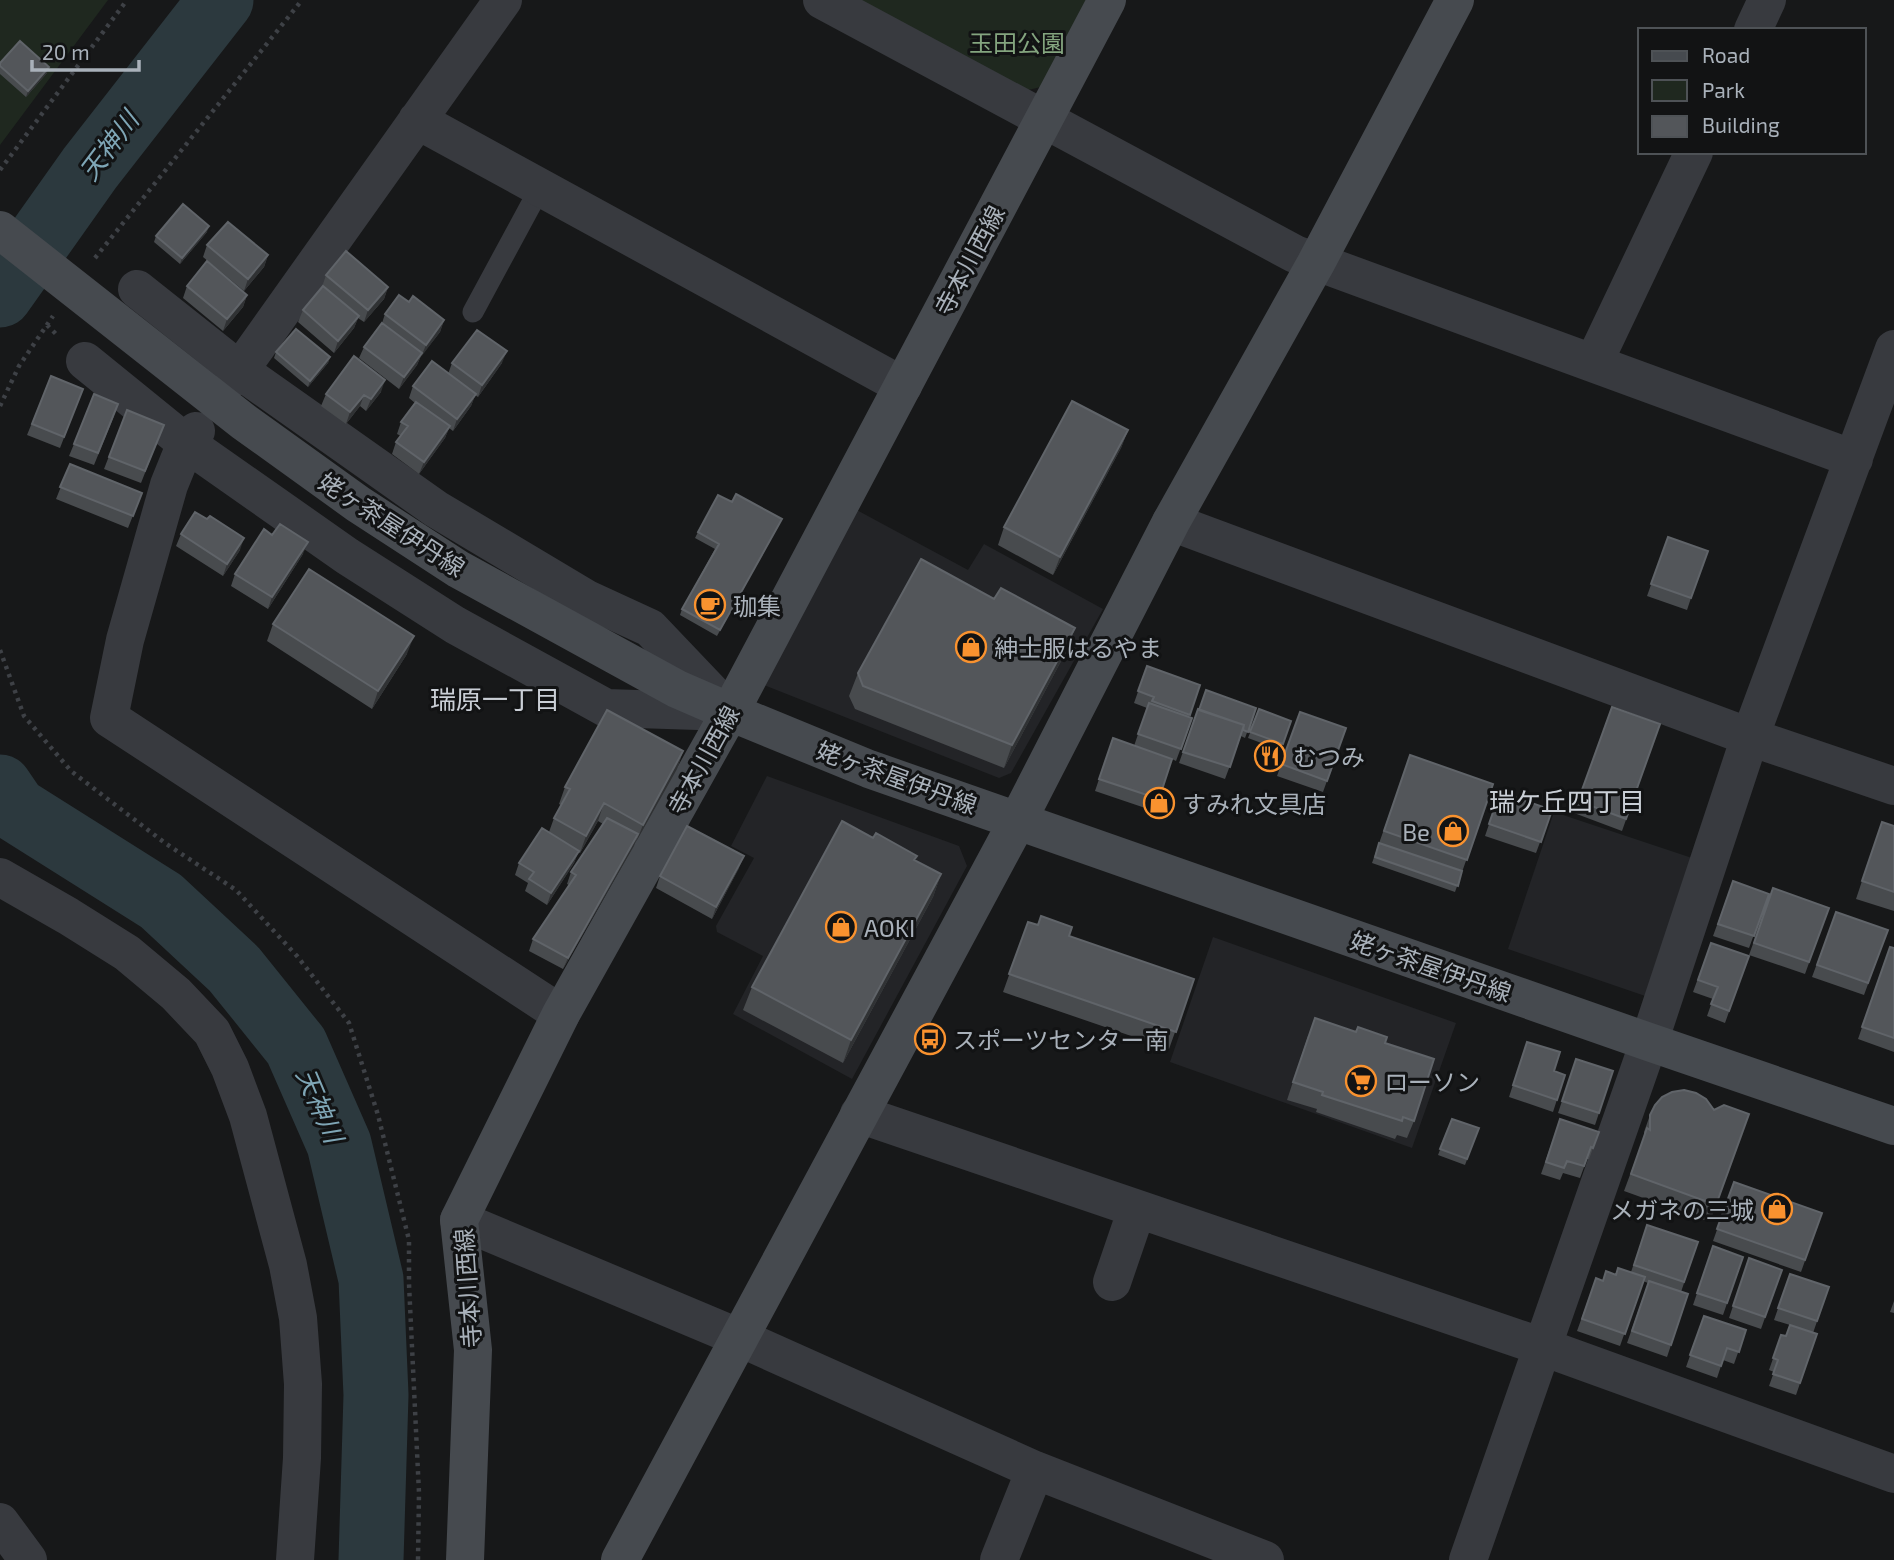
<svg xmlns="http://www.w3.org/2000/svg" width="1894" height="1560" font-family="'Exo 2','Noto Sans JP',sans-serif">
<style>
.built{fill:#232427}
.green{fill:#1f281f}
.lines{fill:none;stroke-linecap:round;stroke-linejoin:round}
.river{stroke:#2c393e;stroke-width:65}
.path{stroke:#3e4146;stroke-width:4.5;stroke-dasharray:3.5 5;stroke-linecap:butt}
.lane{stroke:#383a3f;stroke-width:21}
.street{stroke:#383a3f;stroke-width:38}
.secondary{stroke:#464a4f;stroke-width:38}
.wall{fill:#484b4e}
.shaded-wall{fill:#303234}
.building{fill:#53565a;stroke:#606469;stroke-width:2}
.labels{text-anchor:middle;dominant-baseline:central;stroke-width:6;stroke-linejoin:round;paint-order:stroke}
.park-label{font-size:24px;fill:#84a57f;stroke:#121314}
.street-label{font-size:24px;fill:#a9b1ba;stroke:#121314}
.poi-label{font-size:24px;fill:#a9b1ba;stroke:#121314;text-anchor:start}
.water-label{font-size:26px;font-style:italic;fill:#7fa6b6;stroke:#121314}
.neighbourhood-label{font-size:26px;fill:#cacfd6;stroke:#121314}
</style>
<rect width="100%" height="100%" fill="#171819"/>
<path class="built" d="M853 508 968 570 984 544 1103 609 1011 773 999 778 759 683Z
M767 776 959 846 967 866 852 1079 733 1014 763 956 717 932 716 926 754 858 731 846Z
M1554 812 1701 861 1654 999 1508 949Z
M1213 937 1456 1023 1412 1148 1170 1062Z"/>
<path class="green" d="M0 0H108L0 145Z
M846 0H1089L1041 87 1024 91Z"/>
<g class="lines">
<path class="river" d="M0 295 90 168 221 0
M0 787 15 809 161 901 234 969 296 1046 339 1144 371 1279 376 1395 371 1560"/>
<path class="path" d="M0 170 127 0
M95 258 302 0
M47 325 59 337
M0 406 19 366 53 316
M0 650 24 716 71 771 165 843 236 890 297 956 349 1023 378 1115 409 1240V1284L419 1493 418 1560"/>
<path class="lane" d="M473 312 540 188"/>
<path class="street" d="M822 0 1295 254 1854 459
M1753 30 1767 0
M417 120 903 386
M137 289 239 370 436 509 587 599 650 628 730 712
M85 361 186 443 347 556 455 625 606 708 729 712
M1594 362 1694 152
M235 377 503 0
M196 431 186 443 169 485 125 640 109 718 561 1014
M1171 522 1750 737 1894 786
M0 877 68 916 127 953 176 994 212 1032 230 1068 248 1116 288 1265 298 1318 303 1384 302 1458 295 1560
M859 1114 1543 1347 1894 1474
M459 1220 740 1338 1035 1470 1265 1560
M1112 1282 1137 1209
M0 1522 28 1560
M999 1560 1035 1470
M1468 1560 1649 1042 1750 737 1894 349"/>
<path class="secondary" d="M0 230 244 422 358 504 458 569 677 689 730 712 869 769 1649 1042 1894 1126
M465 1560 473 1350 459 1220 561 1014 730 712 1107 0
M620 1560 1018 820 1171 522 1316 263 1455 0"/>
</g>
<path class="wall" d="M0 63 47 73 26 97 0 74Z
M207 232 180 264 154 242 156 236Z
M207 245 268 255 264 267 244 291 203 257Z
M326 275 388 287 384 299 364 322 358 318 354 328 334 353 298 322 303 310 322 287Z
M187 286 247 295 243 307 223 331 183 298Z
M409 302 444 320 440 332 421 356 417 365 399 389 359 358 364 347 382 323 385 314Z
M276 352 330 357 328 363 308 387 274 358Z
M452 363H502L478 397 475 395 471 406 453 431 449 428 445 438 419 474 392 454 396 442 401 436 397 434 401 422 415 403 409 398 413 386 448 374Z
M51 376 83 389 60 448 27 435Z
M381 392 366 411 360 406 346 424 321 406 326 394Z
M127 410 164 425 141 483 104 469Z
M114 416 94 465 69 456 74 444Z
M1128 430 1121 448 1053 575 998 545 1004 527Z
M70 464 142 493 128 528 56 499Z
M732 502 779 525 717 636 680 615 682 609 715 549 695 538 698 532Z
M207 519 240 550 223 576 176 546 181 534Z
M272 535 303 554 268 609 231 586 235 574Z
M1668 537 1691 598 1687 610 1647 596Z
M994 599 1075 628 1067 650 1004 768 855 709 849 696 858 673Z
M273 624 407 654 372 709 267 641Z
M1147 666 1200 685 1189 717 1192 718 1176 761 1172 759 1154 811 1095 791 1113 738 1134 746 1147 708 1134 703Z
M1612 707 1660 724 1622 831 1574 813Z
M1256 708 1245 738 1241 736 1225 779 1179 763 1198 709Z
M1259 709 1291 721 1280 750 1248 738Z
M1300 712 1346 728 1323 792 1277 776Z
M683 751 677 769 563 969 529 951 533 939 569 885 567 884 571 872 603 824 598 821 580 853 578 852 574 863 547 905 525 891 528 883 515 875 519 863 549 832 554 818 561 805 559 804 565 787Z
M1404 773 1493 784 1455 892 1372 863Z
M1500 792 1552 810 1536 853 1485 836Z
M1894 826V911L1856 899 1876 839Z
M915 861 941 874 933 897 843 1063 743 1010 752 987Z
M739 868 712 919 656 888 660 876Z
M1733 881 1769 894 1749 948 1713 936Z
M1773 888 1829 908 1805 974 1749 955Z
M1836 912 1888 930 1864 995 1812 977Z
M1028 922 1194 979 1169 1049 1003 992Z
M1711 943 1749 956 1725 1023 1707 1016 1713 999 1693 992Z
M1890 947 1894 948V1052L1858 1039Z
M1308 1036 1385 1043 1414 1121 1407 1138 1397 1135 1395 1139 1316 1112 1317 1109 1287 1100Z
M1523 1054 1554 1071 1565 1075 1553 1112 1509 1097Z
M1576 1059 1613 1071 1595 1125 1558 1113Z
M1714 1110 1749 1114 1710 1222 1624 1191 1644 1137V1132L1650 1115Z
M1452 1119 1479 1128 1465 1165 1438 1155Z
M1560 1119 1599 1132 1589 1159H1587L1580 1178 1563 1173 1560 1180 1541 1174Z
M1734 1182 1822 1213 1801 1272 1713 1241Z
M1647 1225 1698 1242 1681 1292 1688 1294 1667 1357 1627 1343 1648 1283 1643 1281 1620 1346 1577 1331 1596 1278 1603 1281 1631 1272Z
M1713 1246 1743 1257 1723 1315 1693 1305Z
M1749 1258 1782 1270 1761 1329 1729 1318Z
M1790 1274 1829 1287 1813 1333 1817 1334 1796 1395 1769 1386 1774 1372 1769 1370 1777 1347 1786 1336 1790 1325 1774 1320Z
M1894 1301V1313L1890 1312Z
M1704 1316 1746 1330 1734 1364 1723 1360 1717 1378 1686 1367Z"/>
<path class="shaded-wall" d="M49 67 47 73 26 97 28 91Z
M209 226 207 232 180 264 182 258Z
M268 255 264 267 244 291 248 279Z
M388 287 384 299 364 322 368 310Z
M247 295 243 307 223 331 227 319Z
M359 316 354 328 334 353 338 341Z
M444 320 440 332 421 357 426 345Z
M507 351 502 363 478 397 482 385Z
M422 353 417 365 399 389 404 377Z
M330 357 328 363 308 387 310 381Z
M385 380 381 392 366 411 371 399Z
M476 394 471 406 453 431 457 419Z
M364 395 360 406 346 424 350 412Z
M450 426 445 438 419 474 424 462Z
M1128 430 1121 448 1053 575 1060 557Z
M782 519 779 525 717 636 720 630Z
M244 538 240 550 223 576 227 564Z
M308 542 303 554 268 609 272 597Z
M1075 628 1067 650 1004 768 1012 745Z
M414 636 407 654 372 709 378 691Z
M683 751 677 769 636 842 643 825Z
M604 803 598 821 580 853 586 836Z
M638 834 634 846 563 969 568 958Z
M579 851 574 863 547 905 551 893Z
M744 856 739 868 712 919 716 907Z
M941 874 933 897 843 1063 851 1040Z"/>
<path class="building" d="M20 41 49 67 28 91 0 66V63Z
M183 204 209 226 182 258 156 236Z
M228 222 268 255 248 279 207 245Z
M346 251 388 287 368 310 326 275Z
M207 261 247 295 227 319 187 286Z
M323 286 359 316 338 341 303 310Z
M399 295 409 302 413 296 444 320 426 345 385 314Z
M382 323 422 353 404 377 364 347Z
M296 329 330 357 310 381 276 352Z
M477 330 507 351 482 385 452 363Z
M354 356 385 380 371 399 364 395 350 412 326 394Z
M432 361 476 394 457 419 413 386Z
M51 376 83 389 64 437 32 424Z
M94 394 118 404 98 453 74 444Z
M1072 401 1128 430 1060 557 1004 527Z
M416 402 450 426 424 462 396 442 408 426 401 422Z
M127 410 164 425 145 471 109 457Z
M70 464 142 493 133 516 60 487Z
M736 494 782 519 720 630 682 609 719 544 698 532 718 495 732 502Z
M195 512 207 519 210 516 244 538 227 564 181 534Z
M280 524 308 542 272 597 235 574 264 529 272 535Z
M1668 537 1708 551 1691 598 1651 584Z
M921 559 994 599 1001 588 1075 628 1012 745 863 686 858 673Z
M309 569 414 636 378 691 273 624Z
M1147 666 1200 685 1190 715 1152 701 1154 697 1138 691Z
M1206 690 1256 708 1248 732 1243 730 1244 725 1199 710Z
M1149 703 1192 718 1181 749 1138 734Z
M1612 707 1660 724 1626 819 1578 801Z
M1198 709 1244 725 1230 767 1183 752Z
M1259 709 1291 721 1283 744 1250 732Z
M607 710 683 751 643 825 604 803 586 836 554 818 570 789 565 787Z
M1300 712 1346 728 1327 781 1281 764Z
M1113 738 1172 759 1159 799 1099 779Z
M1410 755 1493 784 1467 860 1384 831Z
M1500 792 1552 810 1541 842 1489 824Z
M607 818 638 834 568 958 533 939 576 875 571 872Z
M842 821 873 838 876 833 917 856 914 860 941 874 851 1040 752 987Z
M1882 822 1894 826V892L1862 881Z
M687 826 744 856 716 907 660 876Z
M542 828 579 851 551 893 529 879 534 872 519 863Z
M1379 843 1462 871 1458 886 1375 857Z
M1733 881 1769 894 1754 936 1718 924Z
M1773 888 1829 908 1809 962 1754 943Z
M1836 912 1888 930 1868 983 1817 965Z
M1041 916 1072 927 1069 936 1194 979 1176 1032 1009 974 1028 922 1038 925Z
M1711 943 1749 956 1729 1011 1711 1004 1718 987 1698 980Z
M1890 947 1894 948V1038L1862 1027Z
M1315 1018 1356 1032 1358 1027 1387 1037 1385 1043 1434 1059 1414 1121 1403 1117 1402 1121 1322 1095 1323 1092 1293 1082Z
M1527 1042 1560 1052 1554 1071 1565 1075 1557 1100 1513 1085Z
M1576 1059 1613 1071 1599 1113 1562 1101Z
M1684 1090 1696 1093 1706 1099 1714 1110 1724 1105 1749 1114 1716 1205 1631 1174 1647 1128 1650 1130V1115L1655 1105 1662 1097 1672 1092Z
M1452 1119 1479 1128 1467 1159 1440 1149Z
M1560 1119 1599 1132 1593 1148 1591 1147 1584 1166 1567 1161 1564 1168 1546 1162Z
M1734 1182 1822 1213 1805 1260 1717 1229Z
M1647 1225 1698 1242 1684 1282 1634 1265Z
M1713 1246 1743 1257 1727 1303 1697 1293Z
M1749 1258 1782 1270 1765 1317 1733 1306Z
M1618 1268 1645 1277 1625 1334 1582 1319 1596 1278 1603 1281 1606 1271 1616 1275Z
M1790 1274 1829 1287 1817 1321 1778 1308Z
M1649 1281 1688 1294 1671 1345 1632 1331Z
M1704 1316 1746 1330 1739 1352 1727 1348 1721 1366 1690 1355Z
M1790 1325 1817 1334 1800 1383 1773 1374 1778 1360 1773 1358 1781 1335 1786 1336Z"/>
<defs>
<g id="cafe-ring" transform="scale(1.575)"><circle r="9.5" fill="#121314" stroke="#f9922f" stroke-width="1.5"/><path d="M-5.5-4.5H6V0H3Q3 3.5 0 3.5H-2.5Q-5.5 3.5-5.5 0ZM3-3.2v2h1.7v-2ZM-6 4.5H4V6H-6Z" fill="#f9922f"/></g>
<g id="shop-ring" transform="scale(1.575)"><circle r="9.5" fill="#121314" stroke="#f9922f" stroke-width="1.5"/><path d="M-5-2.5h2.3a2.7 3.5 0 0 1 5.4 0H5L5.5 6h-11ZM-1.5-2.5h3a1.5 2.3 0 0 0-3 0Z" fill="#f9922f"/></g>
<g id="restaurant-ring" transform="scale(1.575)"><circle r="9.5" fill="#121314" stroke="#f9922f" stroke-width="1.5"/><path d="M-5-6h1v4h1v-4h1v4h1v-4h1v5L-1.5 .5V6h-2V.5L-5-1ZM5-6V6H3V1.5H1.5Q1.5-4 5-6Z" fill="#f9922f"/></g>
<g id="bus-ring" transform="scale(1.575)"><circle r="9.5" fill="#121314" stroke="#f9922f" stroke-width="1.5"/><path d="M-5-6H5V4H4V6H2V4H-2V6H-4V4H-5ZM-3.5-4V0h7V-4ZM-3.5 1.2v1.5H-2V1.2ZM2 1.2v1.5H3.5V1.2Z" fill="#f9922f"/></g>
<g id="supermarket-ring" transform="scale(1.575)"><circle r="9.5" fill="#121314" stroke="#f9922f" stroke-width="1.5"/><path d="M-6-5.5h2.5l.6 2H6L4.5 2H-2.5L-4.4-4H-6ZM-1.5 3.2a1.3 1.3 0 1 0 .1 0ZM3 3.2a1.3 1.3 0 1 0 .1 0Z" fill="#f9922f"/></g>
</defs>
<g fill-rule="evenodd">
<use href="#cafe-ring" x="710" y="605"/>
<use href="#shop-ring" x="971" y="647"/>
<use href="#restaurant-ring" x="1270" y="756"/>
<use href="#shop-ring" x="1159" y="803"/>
<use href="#shop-ring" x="1453" y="831"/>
<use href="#shop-ring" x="841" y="927"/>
<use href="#bus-ring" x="930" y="1039"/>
<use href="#supermarket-ring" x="1361" y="1081"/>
<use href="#shop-ring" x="1777" y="1209"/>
</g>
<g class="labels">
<g class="park-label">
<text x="1017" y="42">玉田公園</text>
</g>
<g class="street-label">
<text transform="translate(969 260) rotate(-62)">寺本川西線</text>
<text transform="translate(392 524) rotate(33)">姥ヶ茶屋伊丹線</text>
<text transform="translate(703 760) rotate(-61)">寺本川西線</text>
<text transform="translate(897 777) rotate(20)">姥ヶ茶屋伊丹線</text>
<text transform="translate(1431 966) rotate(19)">姥ヶ茶屋伊丹線</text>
<text transform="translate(467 1288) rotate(-94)">寺本川西線</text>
</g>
<g class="poi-label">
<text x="733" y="605">珈集</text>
<text x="994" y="647">紳士服はるやま</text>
<text x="1293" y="756">むつみ</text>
<text x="1182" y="803">すみれ文具店</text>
<text x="1430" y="831" text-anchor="end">Be</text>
<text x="864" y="927">AOKI</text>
<text x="953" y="1039">スポーツセンター南</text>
<text x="1384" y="1081">ローソン</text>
<text x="1754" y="1209" text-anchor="end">メガネの三城</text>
</g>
<g class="water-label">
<text transform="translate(108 145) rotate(-53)">天神川</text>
<text transform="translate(321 1105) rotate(67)">天神川</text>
</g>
<g class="neighbourhood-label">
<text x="495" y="698">瑞原一丁目</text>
<text x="1567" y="800">瑞ケ丘四丁目</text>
</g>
</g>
<rect x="1638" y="28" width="228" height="126" fill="#121314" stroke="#4e5256" stroke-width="2"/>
<rect x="1652" y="51" width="35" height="10" fill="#464a4f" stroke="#4e5256" stroke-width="2"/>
<text x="1702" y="63" font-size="21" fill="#a9b1ba">Road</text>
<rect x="1652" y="80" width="35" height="21" fill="#1f281f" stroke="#4e5256" stroke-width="2"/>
<text x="1702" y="98" font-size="21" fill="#a9b1ba">Park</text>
<rect x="1652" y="116" width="35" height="21" fill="#53565a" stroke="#4e5256" stroke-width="2"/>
<text x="1702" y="133" font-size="21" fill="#a9b1ba">Building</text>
<path d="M32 60v10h107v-10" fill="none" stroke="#a9b1ba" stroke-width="3.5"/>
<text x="42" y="60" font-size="21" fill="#a9b1ba" stroke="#121314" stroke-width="5" paint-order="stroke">20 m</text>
</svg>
